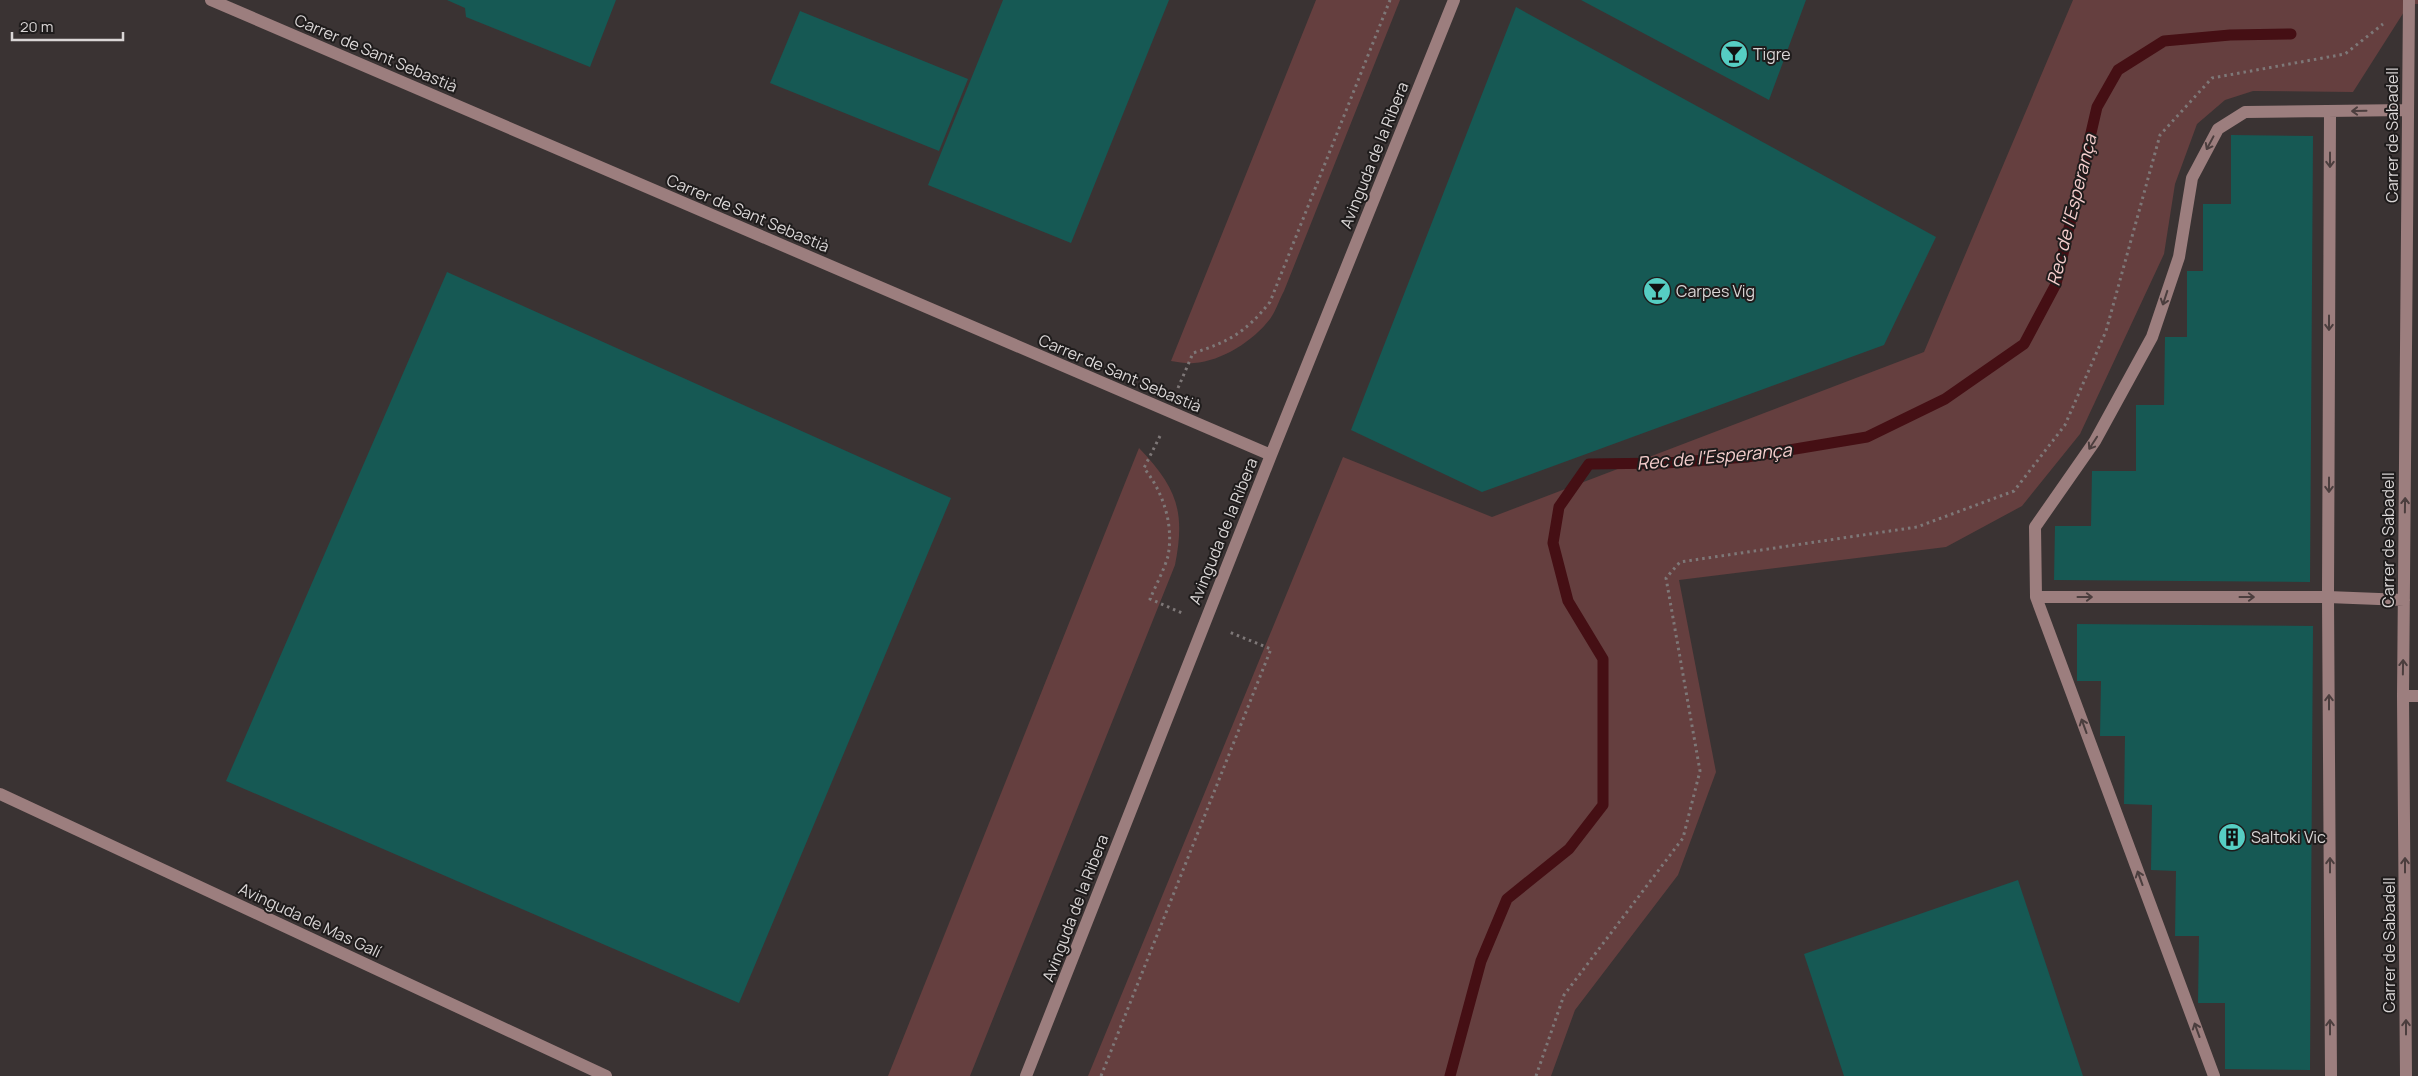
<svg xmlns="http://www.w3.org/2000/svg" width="2418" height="1076" font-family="Manrope,sans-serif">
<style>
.green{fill:#653f3f}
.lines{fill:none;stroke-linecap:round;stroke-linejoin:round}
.stream{stroke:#450f14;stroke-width:11}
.building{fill:#165954}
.path{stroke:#7e7878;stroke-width:3;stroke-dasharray:2.5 4;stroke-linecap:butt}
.minor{stroke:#9c7e7e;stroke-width:12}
.oneway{stroke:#4b3e3e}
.labels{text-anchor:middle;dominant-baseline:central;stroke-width:4;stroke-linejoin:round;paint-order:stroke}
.street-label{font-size:16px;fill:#dad6d6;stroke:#1f1c1c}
.poi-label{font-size:16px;fill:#dad6d6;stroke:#1f1c1c;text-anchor:start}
.water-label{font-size:18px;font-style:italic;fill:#f5cecd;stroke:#1f1c1c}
</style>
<rect width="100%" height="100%" fill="#3a3333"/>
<path class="green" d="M1316 0H1400L1284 291C1279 300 1276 311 1270 319 1253 341 1222 361 1194 363 1187 364 1179 362 1171 361Z
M2073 0H2418V4H2409L2353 92 2253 91 2225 100 2197 124 2175 184 2164 254 2080 434 2022 506 1946 547 1679 580 1716 772 1678 875 1575 1010 1551 1076H1088L1343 457 1492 517 1924 352Z
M1139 448C1176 487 1186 510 1175 565L970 1076H888Z"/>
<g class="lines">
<path class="stream" d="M1450 1076 1481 961 1507 899 1569 849 1603 805V659L1568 601 1553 543 1559 507 1589 464 1666 463 1747 457 1867 437 1945 399 2024 344 2056 284 2097 107 2118 70 2164 41 2230 35 2291 34"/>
</g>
<path class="building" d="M447 0H616L590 67 466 17 465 8Z
M1003 0H1169L1071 243 928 185Z
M1581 0H1806L1769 100Z
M1516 7 1936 237 1884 345 1482 492 1351 430Z
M800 11 968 79 939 151 770 83Z
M2231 135 2313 136 2310 582 2054 580 2055 526H2091L2092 471H2136V405H2164L2165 337H2187V271H2203V204H2231Z
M447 272 951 498 739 1003 226 781Z
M2077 624 2313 626 2310 1070 2225 1069V1003H2198L2199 936H2175L2176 871 2151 870 2152 805 2124 804 2125 736H2100L2101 681H2077Z
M2018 880 2083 1076H1844L1804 954Z"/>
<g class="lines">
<path class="path" d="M1178 388 1193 353C1229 342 1246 332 1270 302L1390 0
M1160 436 1144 468C1163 492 1174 524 1168 556 1164 570 1156 585 1150 599L1182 613
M1101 1076 1271 649 1229 632
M1536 1076 1564 995 1683 838 1700 771 1666 578 1680 562 1917 527 2014 491 2065 425 2106 331 2160 135 2212 78 2345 54 2383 24"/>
<path class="minor" d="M211 0 1271 455
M2330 112 2328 597 2331 1076
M2036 597H2328L2404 600
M2403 696H2418
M0 794 606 1076
M1026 1076 1271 455 1454 0
M2214 1076 2036 597 2035 527 2095 441 2152 337 2179 257 2192 178 2218 129 2245 112 2408 110
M2406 1076 2403 696 2409 0"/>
</g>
<defs><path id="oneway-shaft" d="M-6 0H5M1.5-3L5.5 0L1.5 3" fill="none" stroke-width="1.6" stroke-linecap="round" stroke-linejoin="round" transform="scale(1.25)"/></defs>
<g class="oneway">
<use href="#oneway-shaft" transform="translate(2359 111) rotate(179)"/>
<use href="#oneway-shaft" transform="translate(2210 143) rotate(118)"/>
<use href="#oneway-shaft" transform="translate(2330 160) rotate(90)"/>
<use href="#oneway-shaft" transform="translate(2165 298) rotate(108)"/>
<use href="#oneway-shaft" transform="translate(2329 323) rotate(90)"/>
<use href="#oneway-shaft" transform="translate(2093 443) rotate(123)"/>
<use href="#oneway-shaft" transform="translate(2329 485) rotate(90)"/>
<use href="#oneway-shaft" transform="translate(2405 505) rotate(-89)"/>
<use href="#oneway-shaft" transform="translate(2085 597)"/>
<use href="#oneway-shaft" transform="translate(2247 597)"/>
<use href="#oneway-shaft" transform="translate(2403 667) rotate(-89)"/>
<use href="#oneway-shaft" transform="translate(2329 702) rotate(-90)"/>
<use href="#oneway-shaft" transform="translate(2084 726) rotate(-110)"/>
<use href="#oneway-shaft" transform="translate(2330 865) rotate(-90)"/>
<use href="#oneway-shaft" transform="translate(2405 865) rotate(-90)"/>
<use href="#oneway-shaft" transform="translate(2140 878) rotate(-110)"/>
<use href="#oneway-shaft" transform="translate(2330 1027) rotate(-90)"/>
<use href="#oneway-shaft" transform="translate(2406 1027) rotate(-90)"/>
<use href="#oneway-shaft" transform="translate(2197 1030) rotate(-110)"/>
</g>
<defs>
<g id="bar-disc" transform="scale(1.4375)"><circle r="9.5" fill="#56cec3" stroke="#1f1c1c"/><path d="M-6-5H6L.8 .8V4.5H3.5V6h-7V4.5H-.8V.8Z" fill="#111"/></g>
<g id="building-disc" transform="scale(1.4375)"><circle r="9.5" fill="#56cec3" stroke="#1f1c1c"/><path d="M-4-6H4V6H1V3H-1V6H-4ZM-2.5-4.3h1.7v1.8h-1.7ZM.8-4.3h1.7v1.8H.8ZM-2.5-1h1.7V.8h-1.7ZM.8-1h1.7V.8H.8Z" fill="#111"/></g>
</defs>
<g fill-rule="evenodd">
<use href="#bar-disc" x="1734" y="54"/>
<use href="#bar-disc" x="1657" y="291"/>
<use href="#building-disc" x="2232" y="837"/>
</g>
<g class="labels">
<g class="street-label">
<text transform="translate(376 53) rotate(23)">Carrer de Sant Sebastià</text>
<text transform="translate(2392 135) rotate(-90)">Carrer de Sabadell</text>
<text transform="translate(1374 155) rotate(-68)">Avinguda de la Ribera</text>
<text transform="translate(748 213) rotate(23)">Carrer de Sant Sebastià</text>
<text transform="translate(1120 373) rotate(23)">Carrer de Sant Sebastià</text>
<text transform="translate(1223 531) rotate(-68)">Avinguda de la Ribera</text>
<text transform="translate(2388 540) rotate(-90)">Carrer de Sabadell</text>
<text transform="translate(1075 908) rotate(-69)">Avinguda de la Ribera</text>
<text transform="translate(310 920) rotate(25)">Avinguda de Mas Galí</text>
<text transform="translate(2389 945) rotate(-90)">Carrer de Sabadell</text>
</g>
<g class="poi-label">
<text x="1753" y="54">Tigre</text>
<text x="1676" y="291">Carpes Vig</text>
<text x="2251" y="837">Saltoki Vic</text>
</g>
<g class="water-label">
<text transform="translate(2071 210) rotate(-76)">Rec de l'Esperança</text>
<text transform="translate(1714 456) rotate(-5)">Rec de l'Esperança</text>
</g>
</g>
<path d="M12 32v8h111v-8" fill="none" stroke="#dad6d6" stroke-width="2.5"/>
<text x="20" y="32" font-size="15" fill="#dad6d6" stroke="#1f1c1c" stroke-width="4" paint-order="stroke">20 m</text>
</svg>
